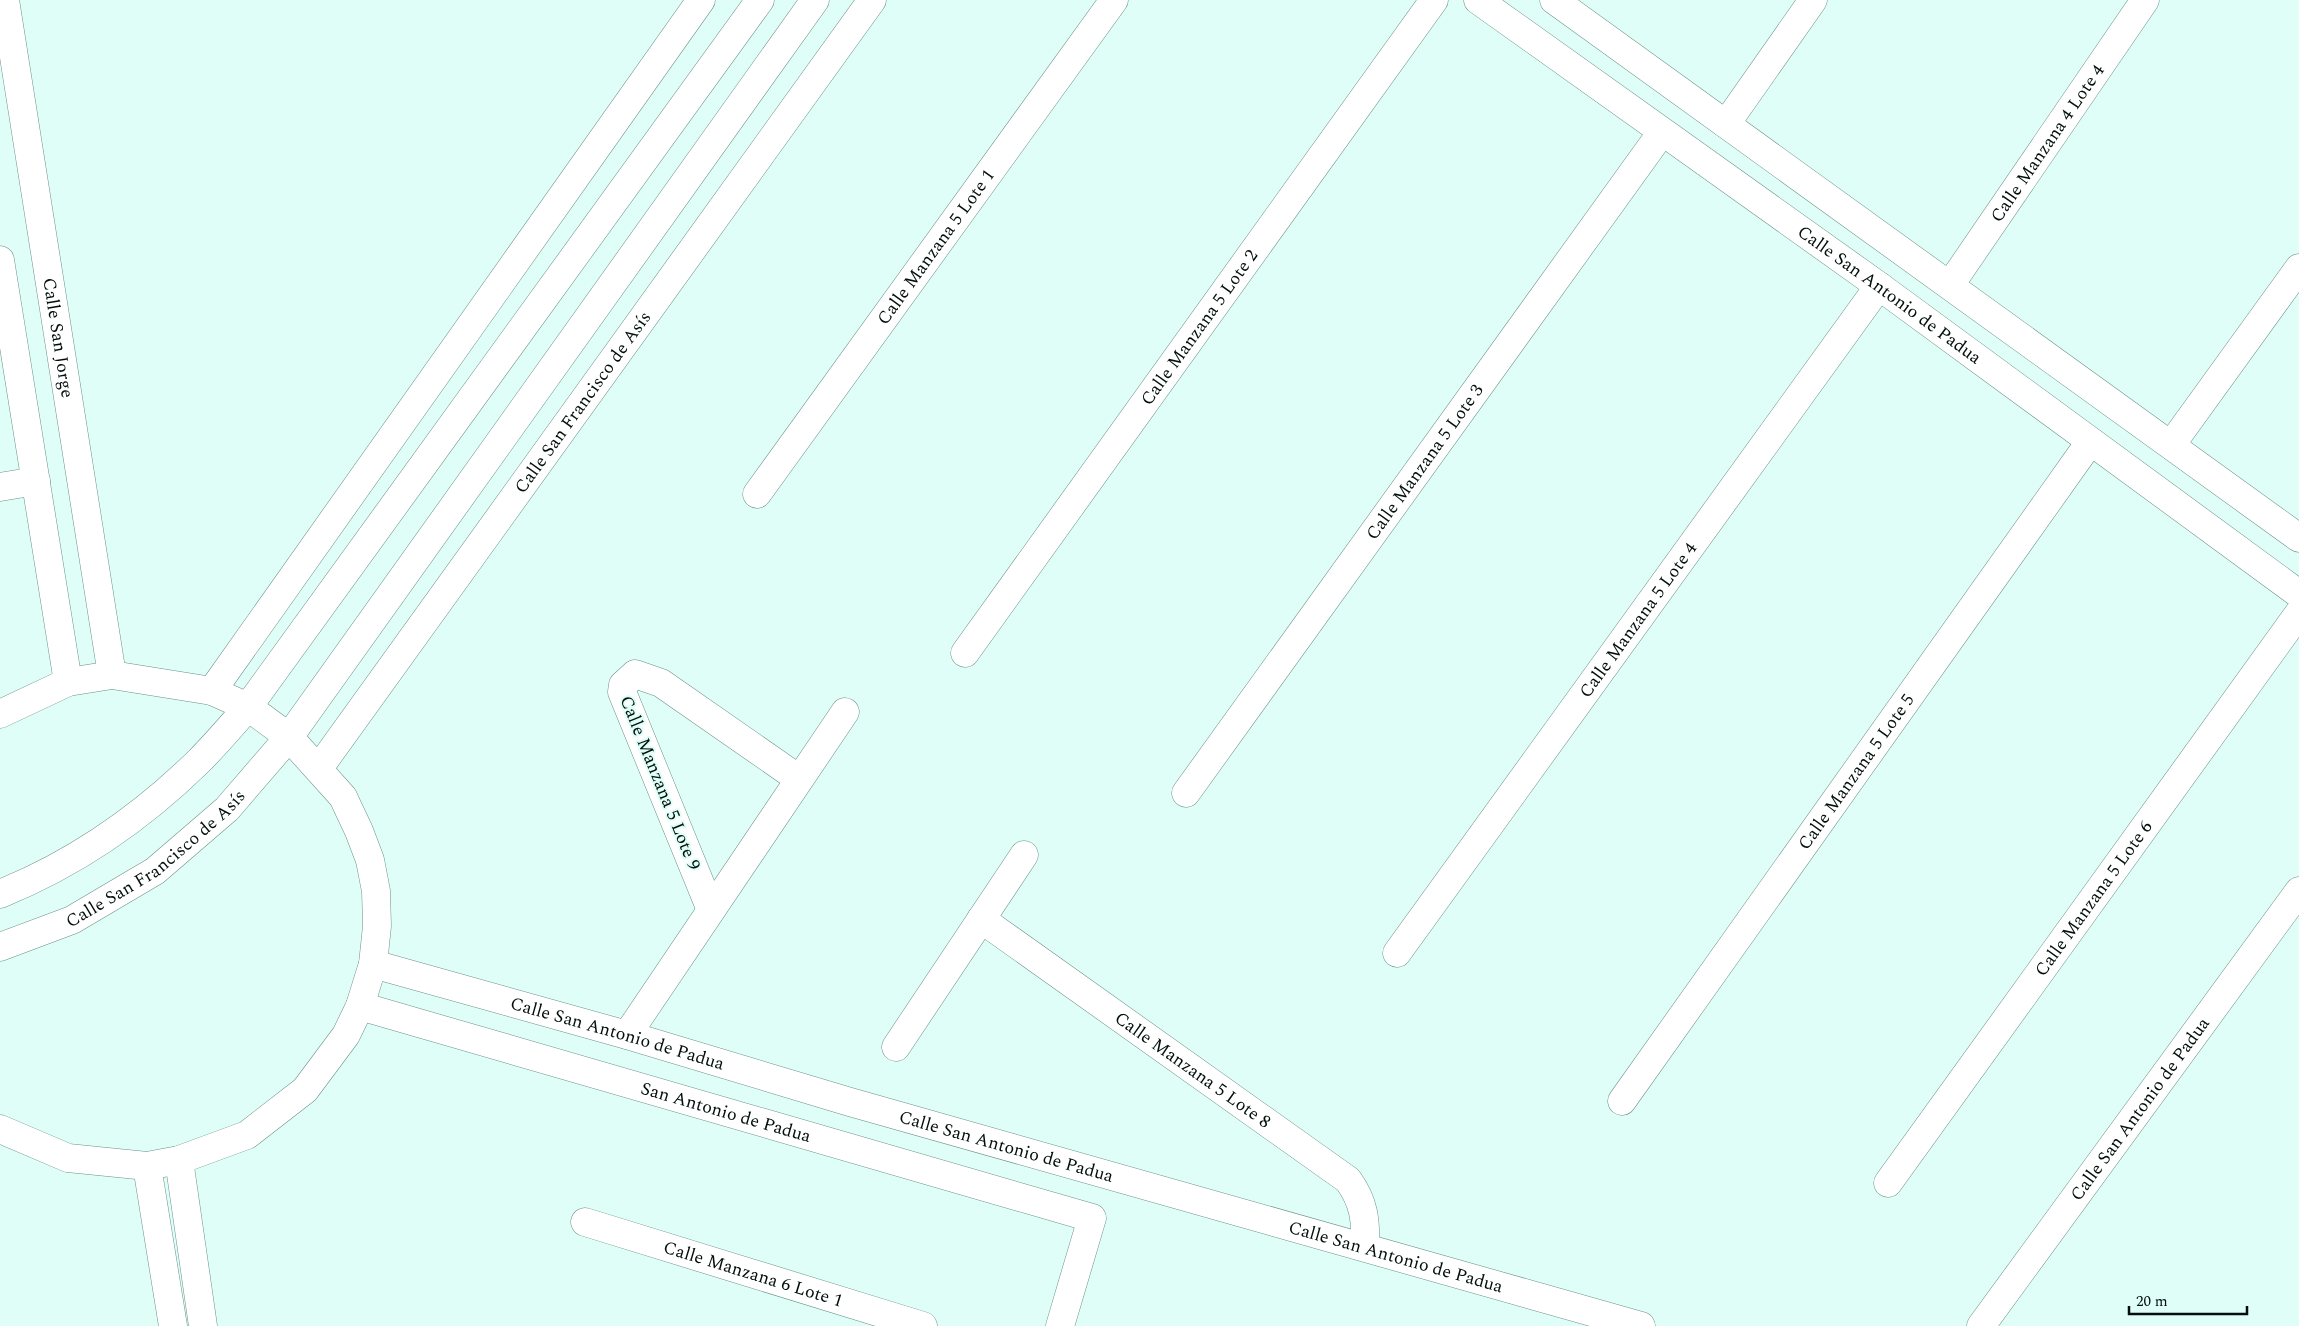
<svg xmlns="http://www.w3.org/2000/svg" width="2299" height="1326" font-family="Spectral,serif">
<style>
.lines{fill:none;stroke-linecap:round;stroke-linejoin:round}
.minor-casing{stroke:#6c9189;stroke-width:29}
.tertiary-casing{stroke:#6c9189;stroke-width:29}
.secondary-casing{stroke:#6c9189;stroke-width:29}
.minor{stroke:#fff;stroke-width:28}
.tertiary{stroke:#fff;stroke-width:28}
.secondary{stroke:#fff;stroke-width:28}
.labels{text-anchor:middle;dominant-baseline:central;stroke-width:4;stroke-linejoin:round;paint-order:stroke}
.street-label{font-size:18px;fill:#030f0c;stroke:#dffef7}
</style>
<rect width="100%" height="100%" fill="#dffef7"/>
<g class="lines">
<g class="minor-casing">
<g id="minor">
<path id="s1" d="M1478 0 1879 286 2299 594"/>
<path d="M1554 0 2299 538"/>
<path d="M1726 124 1813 0"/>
<path id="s2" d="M1950 285 2145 0"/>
<path d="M2171 445 2299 268"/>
<path d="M0 487 36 481"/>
<path id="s3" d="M757 494 1114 0"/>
<path id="s4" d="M965 653 1434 0"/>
<path d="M212 691 701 0"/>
<path id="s5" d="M319 768 872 0"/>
<path id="s6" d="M1186 793 1662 132"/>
<path d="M711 910 622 692 623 685 635 674 661 683 799 779"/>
<path id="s7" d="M981 919 1348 1180C1364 1202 1366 1220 1365 1246"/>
<path id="s8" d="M1397 953 1879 286"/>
<path id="s9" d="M373 964 627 1035 850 1102 1641 1326"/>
<path id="s10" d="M360 1006 1092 1218 1060 1326"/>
<path d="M627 1035 845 712"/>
<path d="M896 1047 1024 855"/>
<path id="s11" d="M1622 1101 2090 442"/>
<path d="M179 1160 203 1326"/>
<path d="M147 1166 173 1326"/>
<path id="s12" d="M1888 1183 2299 613"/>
<path id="s13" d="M585 1222 923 1326"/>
<path id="s14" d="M1981 1326 2299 891"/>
</g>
</g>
<g class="tertiary-casing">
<g id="tertiary">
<path id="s15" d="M5 0 112 675"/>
<path d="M0 260 68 682"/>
<path d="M0 714 68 682 112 675 212 691 248 707 289 737 343 797 359 831 370 860 376 891 377 926 373 964 360 1006 346 1035 305 1090 247 1135 179 1160 147 1166 68 1158 0 1129"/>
</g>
</g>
<g class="secondary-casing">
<g id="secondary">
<path d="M0 894C74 864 142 817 199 761 216 744 232 725 248 707L760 0"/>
<path id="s16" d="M0 947 72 920 155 871 227 809 289 737 815 0"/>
</g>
</g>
<use href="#minor" class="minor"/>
<use href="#tertiary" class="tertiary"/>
<use href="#secondary" class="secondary"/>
</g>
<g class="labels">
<g class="street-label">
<text stroke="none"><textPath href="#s2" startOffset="172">Calle Manzana 4 Lote 4</textPath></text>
<text stroke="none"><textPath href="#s3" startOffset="305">Calle Manzana 5 Lote 1</textPath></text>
<text stroke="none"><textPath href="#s1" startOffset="506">Calle San Antonio de Padua</textPath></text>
<text stroke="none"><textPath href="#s4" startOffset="401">Calle Manzana 5 Lote 2</textPath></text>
<text stroke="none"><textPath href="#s15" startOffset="342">Calle San Jorge</textPath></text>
<text stroke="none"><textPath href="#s5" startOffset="451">Calle San Francisco de Asís</textPath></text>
<text stroke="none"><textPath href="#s6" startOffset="408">Calle Manzana 5 Lote 3</textPath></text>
<text stroke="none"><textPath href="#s8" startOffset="411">Calle Manzana 5 Lote 4</textPath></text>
<text stroke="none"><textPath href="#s11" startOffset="404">Calle Manzana 5 Lote 5</textPath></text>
<text transform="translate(660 783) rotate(68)">Calle Manzana 5 Lote 9</text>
<text stroke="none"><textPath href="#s16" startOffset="181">Calle San Francisco de Asís</textPath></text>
<text stroke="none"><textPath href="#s12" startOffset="351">Calle Manzana 5 Lote 6</textPath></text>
<text stroke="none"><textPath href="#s9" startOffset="254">Calle San Antonio de Padua</textPath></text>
<text stroke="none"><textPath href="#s7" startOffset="260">Calle Manzana 5 Lote 8</textPath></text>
<text stroke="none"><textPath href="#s14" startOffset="269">Calle San Antonio de Padua</textPath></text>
<text stroke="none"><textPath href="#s10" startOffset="381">San Antonio de Padua</textPath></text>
<text stroke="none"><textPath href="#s9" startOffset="659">Calle San Antonio de Padua</textPath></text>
<text stroke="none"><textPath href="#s9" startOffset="1064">Calle San Antonio de Padua</textPath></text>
<text stroke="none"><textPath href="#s13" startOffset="176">Calle Manzana 6 Lote 1</textPath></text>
</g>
</g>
<path d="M2129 1306v8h118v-8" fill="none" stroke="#030f0c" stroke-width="2.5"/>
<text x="2136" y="1306" font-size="15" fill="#030f0c" stroke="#dffef7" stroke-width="4" paint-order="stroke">20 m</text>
</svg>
